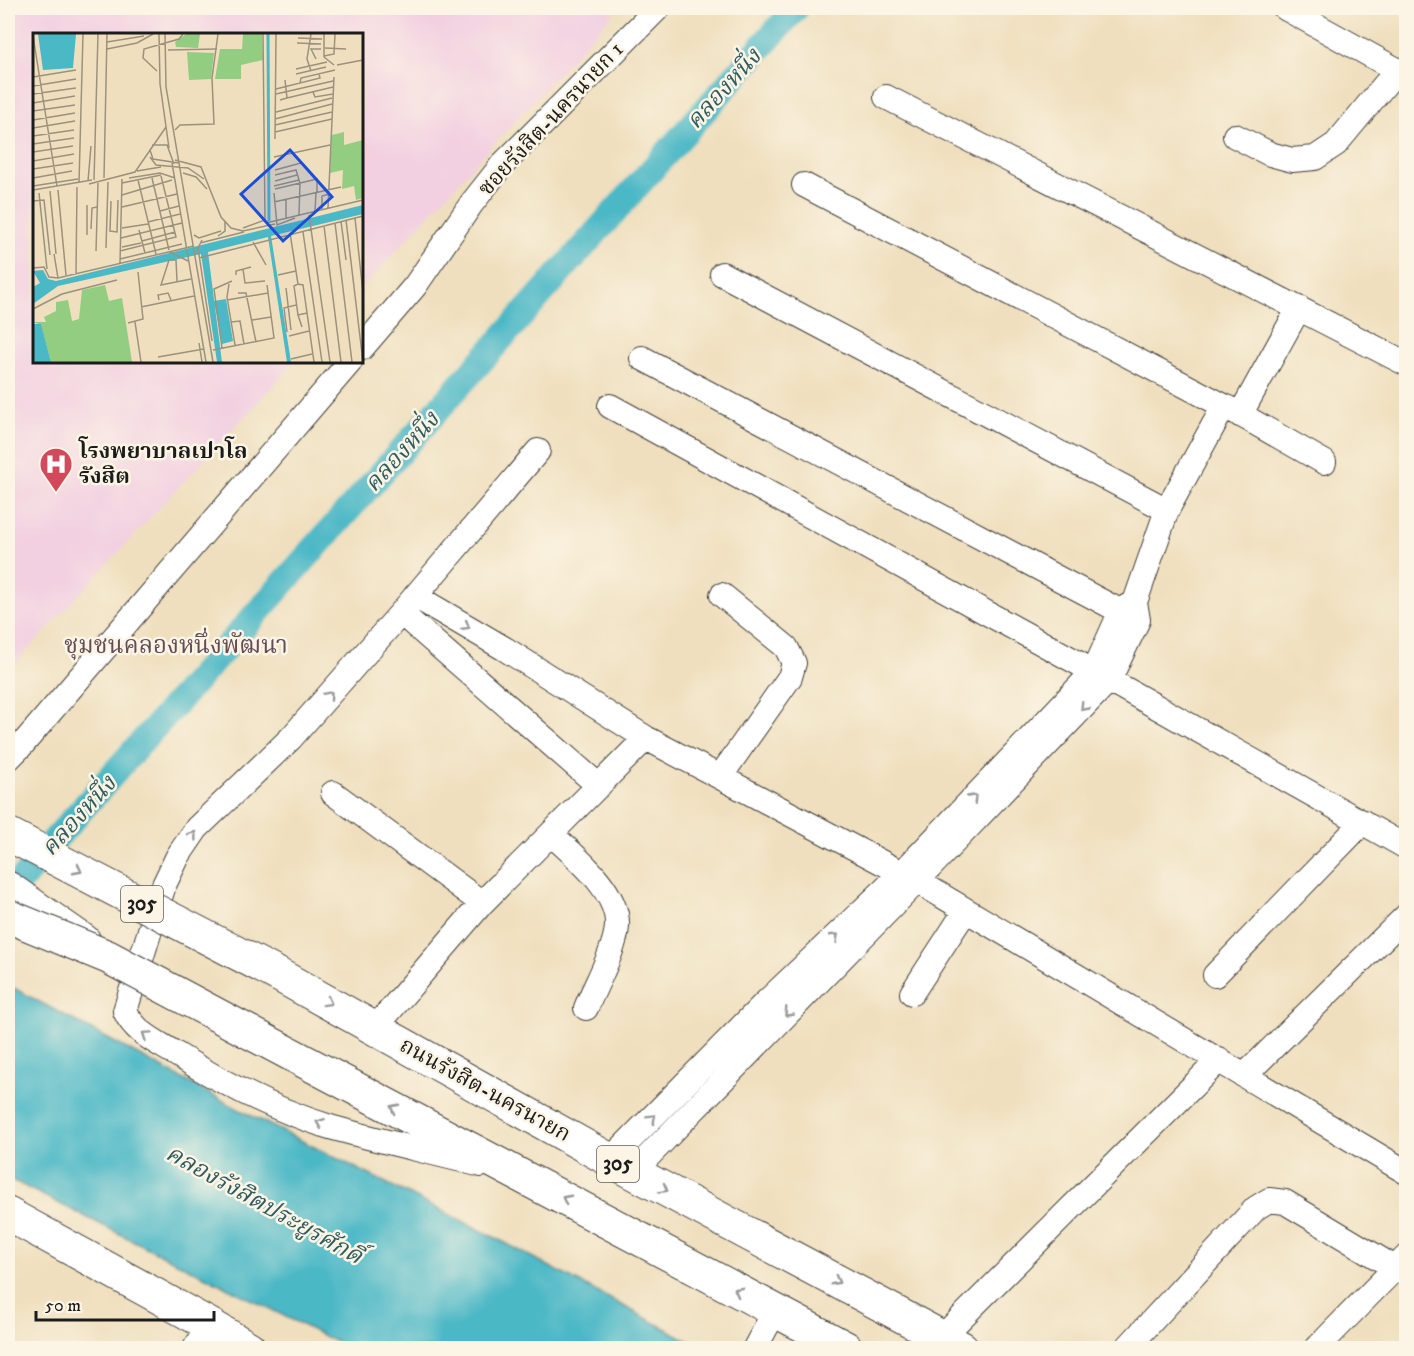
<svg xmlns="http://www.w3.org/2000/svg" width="1414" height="1356" font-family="'IM FELL DW Pica','Noto Serif Thai',serif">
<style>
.built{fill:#f2cfe1}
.water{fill:#4bb8c6;stroke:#346a71;stroke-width:1.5}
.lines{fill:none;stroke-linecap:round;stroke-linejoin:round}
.canal{stroke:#4bb8c6;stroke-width:26}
.street-casing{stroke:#3c3934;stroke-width:26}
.secondary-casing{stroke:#3c3934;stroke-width:35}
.primary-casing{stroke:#3c3934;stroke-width:35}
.highway-casing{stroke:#3c3934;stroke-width:35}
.street{stroke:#fff;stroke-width:24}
.secondary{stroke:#fff;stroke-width:33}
.primary{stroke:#fff;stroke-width:33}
.highway{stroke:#fff;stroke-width:33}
.primary-bridge-casing{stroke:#3c3934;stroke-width:35;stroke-linecap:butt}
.primary-bridge{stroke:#fff;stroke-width:33}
.oneway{stroke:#999}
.labels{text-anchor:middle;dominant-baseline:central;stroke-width:5;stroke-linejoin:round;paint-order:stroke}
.shield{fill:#fcf5e5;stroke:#5f5d58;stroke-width:1.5}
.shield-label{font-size:21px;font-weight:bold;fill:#1c1c1c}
.street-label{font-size:22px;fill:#1c1c1c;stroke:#fcf5e5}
.poi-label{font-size:22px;font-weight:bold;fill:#1c1c1c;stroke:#fcf5e5;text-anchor:start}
.water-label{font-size:24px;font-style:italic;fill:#2f5a60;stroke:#fcf5e5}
.neighbourhood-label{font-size:24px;fill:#644c56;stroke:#fcf5e5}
.inset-river{fill:none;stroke:#4bb8c6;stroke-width:3}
.inset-road{fill:none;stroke:#9b917d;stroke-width:1.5}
.view{fill:#1d4ed8;fill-opacity:0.15;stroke:#1d4ed8;stroke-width:3}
.inset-edge{fill:none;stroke:#1c1c1c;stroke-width:3}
</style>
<rect width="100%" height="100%" fill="#fcf5e5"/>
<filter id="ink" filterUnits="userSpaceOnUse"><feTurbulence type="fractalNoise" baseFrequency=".0167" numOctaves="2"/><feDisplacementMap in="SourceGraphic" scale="12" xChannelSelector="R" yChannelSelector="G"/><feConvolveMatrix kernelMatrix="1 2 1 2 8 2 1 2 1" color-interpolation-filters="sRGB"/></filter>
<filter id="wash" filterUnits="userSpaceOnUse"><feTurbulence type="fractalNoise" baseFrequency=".008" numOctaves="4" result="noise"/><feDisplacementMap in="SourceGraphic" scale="24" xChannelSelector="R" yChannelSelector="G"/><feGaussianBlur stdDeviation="1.35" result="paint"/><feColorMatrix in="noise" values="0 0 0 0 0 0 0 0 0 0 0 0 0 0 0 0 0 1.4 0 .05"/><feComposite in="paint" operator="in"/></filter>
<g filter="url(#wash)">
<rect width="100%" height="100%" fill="#efdfbe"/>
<path class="built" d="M8 8H618L362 288V34H34V362H295L8 671Z"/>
<path class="water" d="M8 985 240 1110 494 1237 702 1348H348L8 1178Z"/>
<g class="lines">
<path class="canal" d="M8 897 49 846 796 8"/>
</g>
</g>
<g filter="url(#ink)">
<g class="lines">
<g class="street-casing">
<path id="street" d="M1285 8 1406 75
M886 97 1405 363
M1235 136 1270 154 1292 160 1315 158 1336 144 1397 70
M722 274 1167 510
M362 348 415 286 472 203 502 165 658 8
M642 358 1135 619
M610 406 1109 680 1406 847
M1227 407 1324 462
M1240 415 1299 308
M415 596 505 649 646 738 917 881 1406 1172
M401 613 599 786
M8 759 22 745 350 362
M720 777 790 677 794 663 786 647 722 595
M333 793 482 903
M551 834C574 855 619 891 617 926 616 948 595 986 586 1008
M1215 975 1363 822
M912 993 966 910
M375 1028 482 903 646 738
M1245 1075 1406 916
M610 1160 763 1005 902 873 1094 671 1121 611 1135 602
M481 1165C431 1152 380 1141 330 1127 275 1110 224 1084 176 1054 157 1042 135 1033 125 1011L164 885 178 856 197 828 291 738 401 613 538 451
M633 1172 917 881 1109 680 1138 620 1135 602 1167 510 1224 406 804 185
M941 1338 1219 1060
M195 1348 210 1325
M755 1348 775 1311
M1127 1348 1256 1208 1269 1200 1285 1202 1395 1268
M1317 1348 1405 1258"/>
</g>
<g class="secondary-casing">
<path id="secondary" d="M8 1214 210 1325 249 1348"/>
</g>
<g class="primary-casing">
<path id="primary" d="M277 974 610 1160 962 1348
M249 1032 846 1348"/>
</g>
<g class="highway-casing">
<path id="highway" d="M8 888 84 941"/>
</g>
<use href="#street" class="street"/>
<use href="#secondary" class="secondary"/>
<use href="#primary" class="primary"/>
<use href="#highway" class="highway"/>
<g class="primary-bridge-casing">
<path id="primary-bridge" d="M8 834 277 974
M8 916 108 957 249 1032"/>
</g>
<use href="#primary-bridge" class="primary-bridge"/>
</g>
<defs><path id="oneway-chevron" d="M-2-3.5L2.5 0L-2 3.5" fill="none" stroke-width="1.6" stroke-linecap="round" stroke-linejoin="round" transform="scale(1.5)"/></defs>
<g class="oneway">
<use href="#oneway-chevron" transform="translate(466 626) rotate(31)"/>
<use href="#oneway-chevron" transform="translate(329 695) rotate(-49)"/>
<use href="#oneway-chevron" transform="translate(1084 707) rotate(134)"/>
<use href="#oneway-chevron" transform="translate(973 798) rotate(-46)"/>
<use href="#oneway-chevron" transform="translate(193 835) rotate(-53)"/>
<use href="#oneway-chevron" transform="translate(78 870) rotate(28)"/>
<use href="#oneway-chevron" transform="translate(835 937) rotate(-44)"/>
<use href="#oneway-chevron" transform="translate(328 1002) rotate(29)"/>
<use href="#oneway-chevron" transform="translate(788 1013) rotate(134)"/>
<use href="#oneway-chevron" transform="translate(146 1035) rotate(-146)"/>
<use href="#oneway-chevron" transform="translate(394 1108) rotate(-152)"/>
<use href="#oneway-chevron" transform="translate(652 1118) rotate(-45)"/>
<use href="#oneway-chevron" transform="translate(320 1123) rotate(-159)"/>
<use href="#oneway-chevron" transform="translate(664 1189) rotate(29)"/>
<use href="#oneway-chevron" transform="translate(566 1199) rotate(-152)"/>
<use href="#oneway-chevron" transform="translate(836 1281) rotate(28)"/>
<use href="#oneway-chevron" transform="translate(738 1291) rotate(-152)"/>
</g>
</g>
<defs>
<g id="hospital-pin" transform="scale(1.725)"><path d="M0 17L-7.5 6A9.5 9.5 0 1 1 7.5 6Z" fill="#d1495b" stroke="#fcf5e5"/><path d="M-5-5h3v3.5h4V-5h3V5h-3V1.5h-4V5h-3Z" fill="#fff"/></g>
</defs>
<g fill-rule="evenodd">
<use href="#hospital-pin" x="56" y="464"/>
</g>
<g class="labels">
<g class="shield">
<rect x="121" y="886" width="42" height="36" rx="4.5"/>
<rect x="597" y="1146" width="42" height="36" rx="4.5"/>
</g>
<g class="shield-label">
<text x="142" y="904">305</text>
<text x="618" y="1164">305</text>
</g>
<g class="street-label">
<text transform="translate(551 119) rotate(-47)">ซอยรังสิต-นครนายก 1</text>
<text transform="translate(485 1090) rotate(29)">ถนนรังสิต-นครนายก</text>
</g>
<g class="poi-label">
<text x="79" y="451">โรงพยาบาลเปาโล<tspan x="79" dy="25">รังสิต</tspan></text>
</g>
<g class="water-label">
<text transform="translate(724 89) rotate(-48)">คลองหนึ่ง</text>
<text transform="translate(402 452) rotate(-48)">คลองหนึ่ง</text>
<text transform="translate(79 816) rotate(-48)">คลองหนึ่ง</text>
<text transform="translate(264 1205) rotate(29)">คลองรังสิตประยูรศักดิ์</text>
</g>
<g class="neighbourhood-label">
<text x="176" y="646">ชุมชนคลองหนึ่งพัฒนา</text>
</g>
</g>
<g transform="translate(33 33)">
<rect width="330" height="330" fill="#efdfbe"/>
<path d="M153 1H167L165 15 143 14 142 9ZM210 1H229L230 27 208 32V46H182L187 16H209ZM154 19 181 20 178 46 156 47ZM311 99V112L330 107V165L323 167 321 153 309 156 310 137 297 140 299 102ZM72 252 76 268 89 265 99 329H18L8 292 0 289H13L11 284 23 278V269L35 267 39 288 46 286 49 257Z" fill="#93cd81"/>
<path d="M5 1H43L40 35 10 37ZM330 172V181L238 203 258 329H254L235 204 175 219 189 329H184L168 221 25 253 0 271V254L7 250 0 238 10 237 15 246 23 248ZM193 266 200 308 189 311 181 268ZM0 291H8L18 329H0Z" fill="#4bb8c6"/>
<path class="inset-river" d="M235 1 236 188"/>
<path class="inset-road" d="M126 1 127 51 136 115M132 1 133 54 180 329M291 1V24L301 32M0 3 24 153M265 5 289 6M74 9 111 3M264 10 288 11M292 15 313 16M74 16 104 10 120 1M135 17 184 16M291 23 301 21 302 1M283 26 278 16H288M304 32 330 27M263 36 294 29M124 38 110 25 111 16 146 6 150 1M278 38 274 26 278 1M263 41 293 34M0 44 43 37M267 50 268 45 302 37M0 53 43 46M243 56 287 45 286 41M280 59 282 64 300 61M0 61 43 55M243 61 300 48M254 65 300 54M247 67 254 65 252 47M0 70 42 63M0 78 42 72M243 79 299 65M242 86 299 71M0 87 42 80M242 92 299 79M0 95 42 88M142 97 147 92 181 91 179 45 185 1M242 99 299 86M0 103 41 97M242 106 243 1M122 110 117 117 120 126 146 130M0 111 41 105M119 112H134L141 131M0 119 40 113M117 124 123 132 155 135 171 146M241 124 297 112M142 127 168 134 188 184 198 195 210 198 242 191M0 128 41 121M139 130 173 329M0 136 40 130M242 137 268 130M104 138 128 134M150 140 163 144 174 156M242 142 263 137 267 150 266 182M0 145 39 138M71 145 74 1M96 145 127 140 142 145M119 145 136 217M61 147 65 1M105 147 123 221M55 148 58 113M242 148 264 142M46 150 50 1M89 150 128 142M56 151 102 139 133 94M0 153 45 146M241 153 266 147M242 156 284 146V159M0 157 59 147M25 157 33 242M17 158 23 221M6 160 14 236M241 160 244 192 262 185M89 162 139 147M0 168 11 167 17 222M78 168 77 198 84 199 85 167M241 169 308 154M89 174 144 161M295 175 301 44M289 176V163L296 161M127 178 146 173M282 178 283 160M276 182 297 329M253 185V166M322 185 330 260M313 187 330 329M308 188 313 227M115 189 147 181M233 190 330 167M302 190 319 329M291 193 308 329M89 195 115 191M210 195 232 187 230 1M58 196 59 175 64 174M106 197 112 220M270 199 289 329M257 200 265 251 270 252 281 329M54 202V172M161 202 166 205 188 198M185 203 192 198V188M88 205 149 190M169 207 165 215 179 308M109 208 142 199M220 209 233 232M167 210 211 199M89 214 108 210M73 215 75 149M63 218 65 150M87 218 143 204 128 143M137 219 155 228M21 221 25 245M166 225 330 183M87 226 149 211M87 230 89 146M0 235 11 234 16 244 25 245 161 213M210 236 212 250 232 248M43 241 44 154M203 242V238L218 234M245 242 263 238M144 248 143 227H136L128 252 158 246M196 251 194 264 202 312M253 255 258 297M205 260H213L223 309M126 267 125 262 135 260 138 267M194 267 235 260M108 274 161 263M0 276 29 261 84 247M265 282 261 253 265 251M219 287 238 284M102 289 108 329M198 289 207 288 211 311M95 290 110 286 105 239M269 294 265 282 274 280M254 299 251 275 263 272M256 303 276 298M166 310 169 329M189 315 181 256 199 248M180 317 241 305 234 252M125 324 171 316M258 326 279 321"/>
<path class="view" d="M257 117 299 164 250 208 208 161Z"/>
<rect width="330" height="330" class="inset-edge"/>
</g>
<rect width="1414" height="1356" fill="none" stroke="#fcf5e5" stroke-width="30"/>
<path d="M36 1311v9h178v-9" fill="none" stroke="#1c1c1c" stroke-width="3"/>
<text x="45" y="1311" font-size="18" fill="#1c1c1c" stroke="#fcf5e5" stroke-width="4.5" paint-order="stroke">50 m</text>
</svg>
